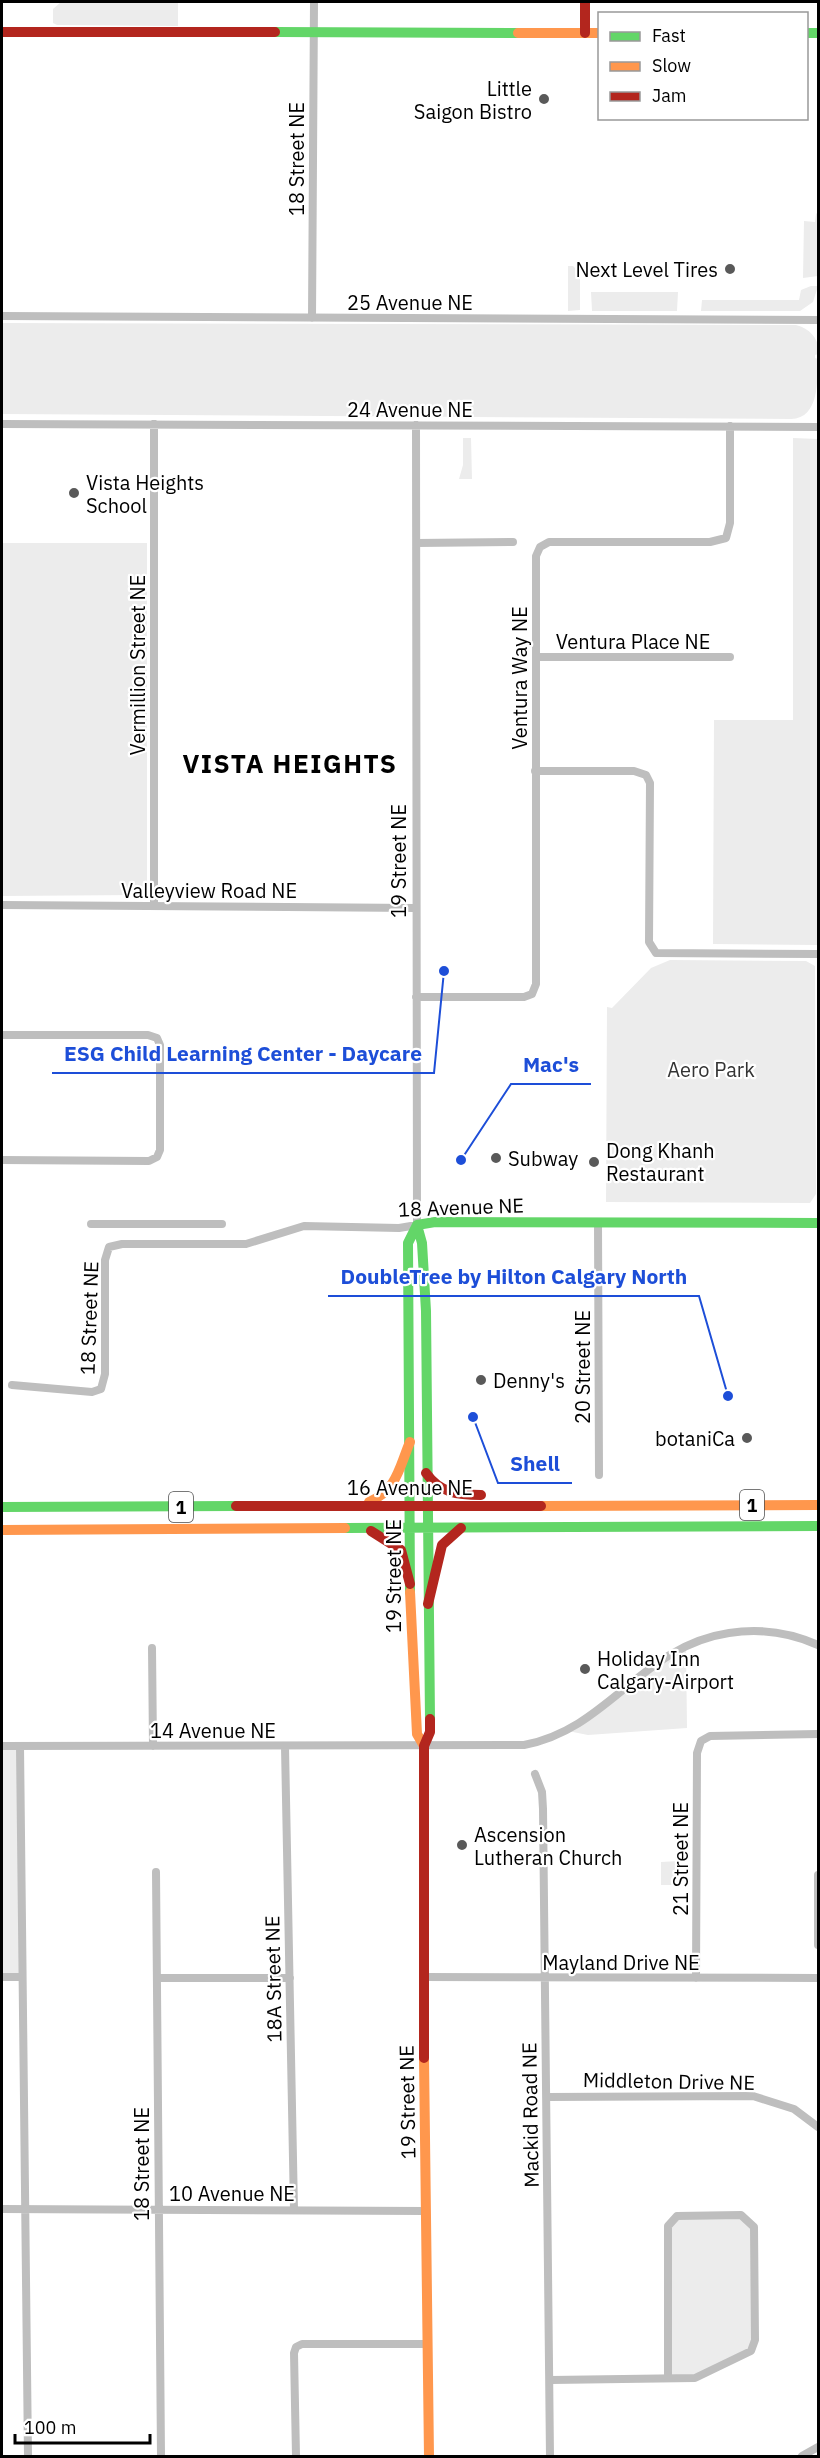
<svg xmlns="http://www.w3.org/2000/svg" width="820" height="2458" font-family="'IBM Plex Sans',sans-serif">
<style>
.green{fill:#ececec}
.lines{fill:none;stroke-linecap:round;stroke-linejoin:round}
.street{stroke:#bebebe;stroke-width:8}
.fast{stroke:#63d668;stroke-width:10}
.slow{stroke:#ff974d;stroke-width:10}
.jam{stroke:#b3261e;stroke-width:10}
.poi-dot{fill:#595959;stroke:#fff;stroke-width:2}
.labels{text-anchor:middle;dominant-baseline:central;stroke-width:4.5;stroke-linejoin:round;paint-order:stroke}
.shield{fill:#fff;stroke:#4c4c4c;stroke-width:1.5}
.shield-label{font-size:18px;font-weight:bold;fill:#000}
.poi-label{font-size:20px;fill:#000;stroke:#fff;text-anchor:start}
.street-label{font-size:20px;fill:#000;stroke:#fff}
.park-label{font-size:20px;fill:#333;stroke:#fff}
.district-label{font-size:26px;font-weight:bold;letter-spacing:1.5px;fill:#000;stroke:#fff}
.leader{fill:none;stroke:#1d4ed8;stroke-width:2}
.callout-dot{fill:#1d4ed8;stroke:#fff;stroke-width:2}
.callout-label{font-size:21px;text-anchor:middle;font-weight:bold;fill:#1d4ed8;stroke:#fff;stroke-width:4.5;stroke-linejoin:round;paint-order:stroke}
</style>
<rect width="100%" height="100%" fill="#fff"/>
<path class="green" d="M61 2H178V26L57 25 53 23V9Z
M818 212V276L803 278 804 221 815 222 816 214Z
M568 266H573L580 273V310L568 311Z
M811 286H818L813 302 800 311H701L702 300H799L801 290Z
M591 292H678L677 311H592Z
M2 323 796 325C811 329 820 340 818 354L815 355V358L818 359C817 380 820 418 791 419L2 414Z
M463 438H471L472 479H459L463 465Z
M793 438 818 439 817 945 713 944 714 720H793Z
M2 543H147V888L138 895 2 896Z
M670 960 806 961 815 966 816 1194 810 1203 606 1202 607 1007 612 1008 651 968Z
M686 1645 687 1728 588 1735 568 1731Z
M2 1746H20L22 1977H2Z
M679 1861 680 1885H661V1862Z
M741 2215 754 2227 751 2351 695 2378H668V2226L677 2216Z"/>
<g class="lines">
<path class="street" d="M2 316 818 320
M312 318 314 2
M2 424 818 427
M417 543 513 542
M536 657H730
M535 771H634L646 775 650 783 649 942 656 953 818 954
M2 905 416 908
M154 906V424
M416 997H524L532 994 536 984V556L540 547 549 542H710L726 538 730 523V426
M2 1035H148L157 1038 160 1045V1150L157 1157 149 1161 2 1160
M598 1223 599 1475
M91 1224H222
M12 1385 92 1392 101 1389 105 1374V1260L109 1247 122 1244H246L304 1226 399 1228 417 1225 416 425
M152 1648 153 1746
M2 1746 524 1745C609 1729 641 1646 729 1633 761 1628 789 1632 818 1645
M20 1746 28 2456
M285 1747 294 2210
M535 1774 542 1792 543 1809 550 2456
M156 1872 161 2456
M818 1875V1945
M2 1977H22
M423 1977 818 1978
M158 1978H290
M696 1978 697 1753 701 1741 710 1736 818 1734
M548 2097 753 2096 794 2109 818 2127
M2 2209 426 2211
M551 2380 695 2378 751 2351 755 2340 754 2227 741 2215 677 2216 668 2226V2378
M296 2456 294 2353 296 2347 302 2344H427
M802 2456 818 2447"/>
<path class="fast" d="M275 32 518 33
M806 33H818
M417 1225 422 1243 426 1311 430 1719
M417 1225 435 1222 818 1223
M2 1507 236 1506
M345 1528 818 1526
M410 1592 408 1243 417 1225"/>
<path class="slow" d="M518 33H600
M369 1502C397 1490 399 1468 410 1442
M541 1506 818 1505
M2 1530 345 1528
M410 1592 417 1734 424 1746
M424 2058 429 2456"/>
<path class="jam" d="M585 2V33
M2 32H275
M426 1473C440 1493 458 1495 481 1495
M236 1506H541
M371 1531 401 1550 410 1584
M428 1604 442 1545 461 1528
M424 2058V1746L430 1732V1719"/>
</g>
<g class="poi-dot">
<circle cx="544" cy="99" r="6"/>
<circle cx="730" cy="269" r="6"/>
<circle cx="74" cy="493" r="6"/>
<circle cx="496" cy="1158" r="6"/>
<circle cx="594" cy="1162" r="6"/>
<circle cx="481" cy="1380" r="6"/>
<circle cx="747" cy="1438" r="6"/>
<circle cx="585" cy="1669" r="6"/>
<circle cx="462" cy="1845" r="6"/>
</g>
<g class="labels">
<g class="shield">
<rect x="740" y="1490" width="24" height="30" rx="4.5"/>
<rect x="169" y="1492" width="24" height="30" rx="4.5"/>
</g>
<g class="shield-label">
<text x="752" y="1505">1</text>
<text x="181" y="1507">1</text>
</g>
<g class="poi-label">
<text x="532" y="88" text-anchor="end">Little<tspan x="532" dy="23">Saigon Bistro</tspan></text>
<text x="718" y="269" text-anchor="end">Next Level Tires</text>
<text x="86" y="482">Vista Heights<tspan x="86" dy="23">School</tspan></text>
<text x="606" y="1150">Dong Khanh<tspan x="606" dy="23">Restaurant</tspan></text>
<text x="508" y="1158">Subway</text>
<text x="493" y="1380">Denny's</text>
<text x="735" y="1438" text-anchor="end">botaniCa</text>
<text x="597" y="1658">Holiday Inn<tspan x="597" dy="23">Calgary-Airport</tspan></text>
<text x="474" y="1834">Ascension<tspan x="474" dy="23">Lutheran Church</tspan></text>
</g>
<g class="street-label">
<text transform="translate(296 159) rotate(-90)">18 Street NE</text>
<text x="410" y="302">25 Avenue NE</text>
<text x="410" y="409">24 Avenue NE</text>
<text x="633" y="641">Ventura Place NE</text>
<text transform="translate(137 665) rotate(-90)">Vermillion Street NE</text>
<text transform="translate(519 678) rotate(-90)">Ventura Way NE</text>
<text transform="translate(398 861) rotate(-90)">19 Street NE</text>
<text x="209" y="890">Valleyview Road NE</text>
<text transform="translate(461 1207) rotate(-2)">18 Avenue NE</text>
<text transform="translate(89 1318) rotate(-88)">18 Street NE</text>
<text transform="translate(582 1367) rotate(-90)">20 Street NE</text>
<text x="410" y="1487">16 Avenue NE</text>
<text transform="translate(393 1576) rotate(-90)">19 Street NE</text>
<text x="213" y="1730">14 Avenue NE</text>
<text transform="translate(680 1859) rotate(-90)">21 Street NE</text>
<text x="621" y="1962">Mayland Drive NE</text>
<text transform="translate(273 1979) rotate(-91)">18A Street NE</text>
<text transform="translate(669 2081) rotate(1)">Middleton Drive NE</text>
<text transform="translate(407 2102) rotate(-91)">19 Street NE</text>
<text transform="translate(530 2115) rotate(-91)">Mackid Road NE</text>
<text transform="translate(141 2164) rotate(-90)">18 Street NE</text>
<text x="232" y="2193">10 Avenue NE</text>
</g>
<g class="park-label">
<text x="711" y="1069">Aero Park</text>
</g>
<g class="district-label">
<text x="290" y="763">VISTA HEIGHTS</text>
</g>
</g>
<path class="leader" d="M444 971L434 1073H52M461 1160L511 1084H591M728 1396L699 1296H328M473 1417L498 1483H572"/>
<g class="callout-dot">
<circle cx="444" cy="971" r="6"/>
<circle cx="461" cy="1160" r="6"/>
<circle cx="728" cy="1396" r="6"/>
<circle cx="473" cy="1417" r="6"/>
</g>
<g class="callout-label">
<text x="243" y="1061">ESG Child Learning Center - Daycare</text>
<text x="551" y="1072">Mac's</text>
<text x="514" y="1284">DoubleTree by Hilton Calgary North</text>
<text x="535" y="1471">Shell</text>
</g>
<rect width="820" height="2458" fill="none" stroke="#000000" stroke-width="6"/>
<rect x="598" y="12" width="210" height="108" fill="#ffffff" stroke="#999999" stroke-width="1.5"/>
<rect x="610" y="32" width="30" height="9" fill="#63d668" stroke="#999999" stroke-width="1.5"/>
<text x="652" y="42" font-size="18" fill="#000000">Fast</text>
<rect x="610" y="62" width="30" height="9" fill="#ff974d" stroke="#999999" stroke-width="1.5"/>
<text x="652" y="72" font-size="18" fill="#000000">Slow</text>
<rect x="610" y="92" width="30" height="9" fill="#b3261e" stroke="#999999" stroke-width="1.5"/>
<text x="652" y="102" font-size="18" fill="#000000">Jam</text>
<path d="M15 2434v9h135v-9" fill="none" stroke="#000000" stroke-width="3"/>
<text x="24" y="2434" font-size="18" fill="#000000" stroke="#ffffff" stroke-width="4.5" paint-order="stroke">100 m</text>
</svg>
